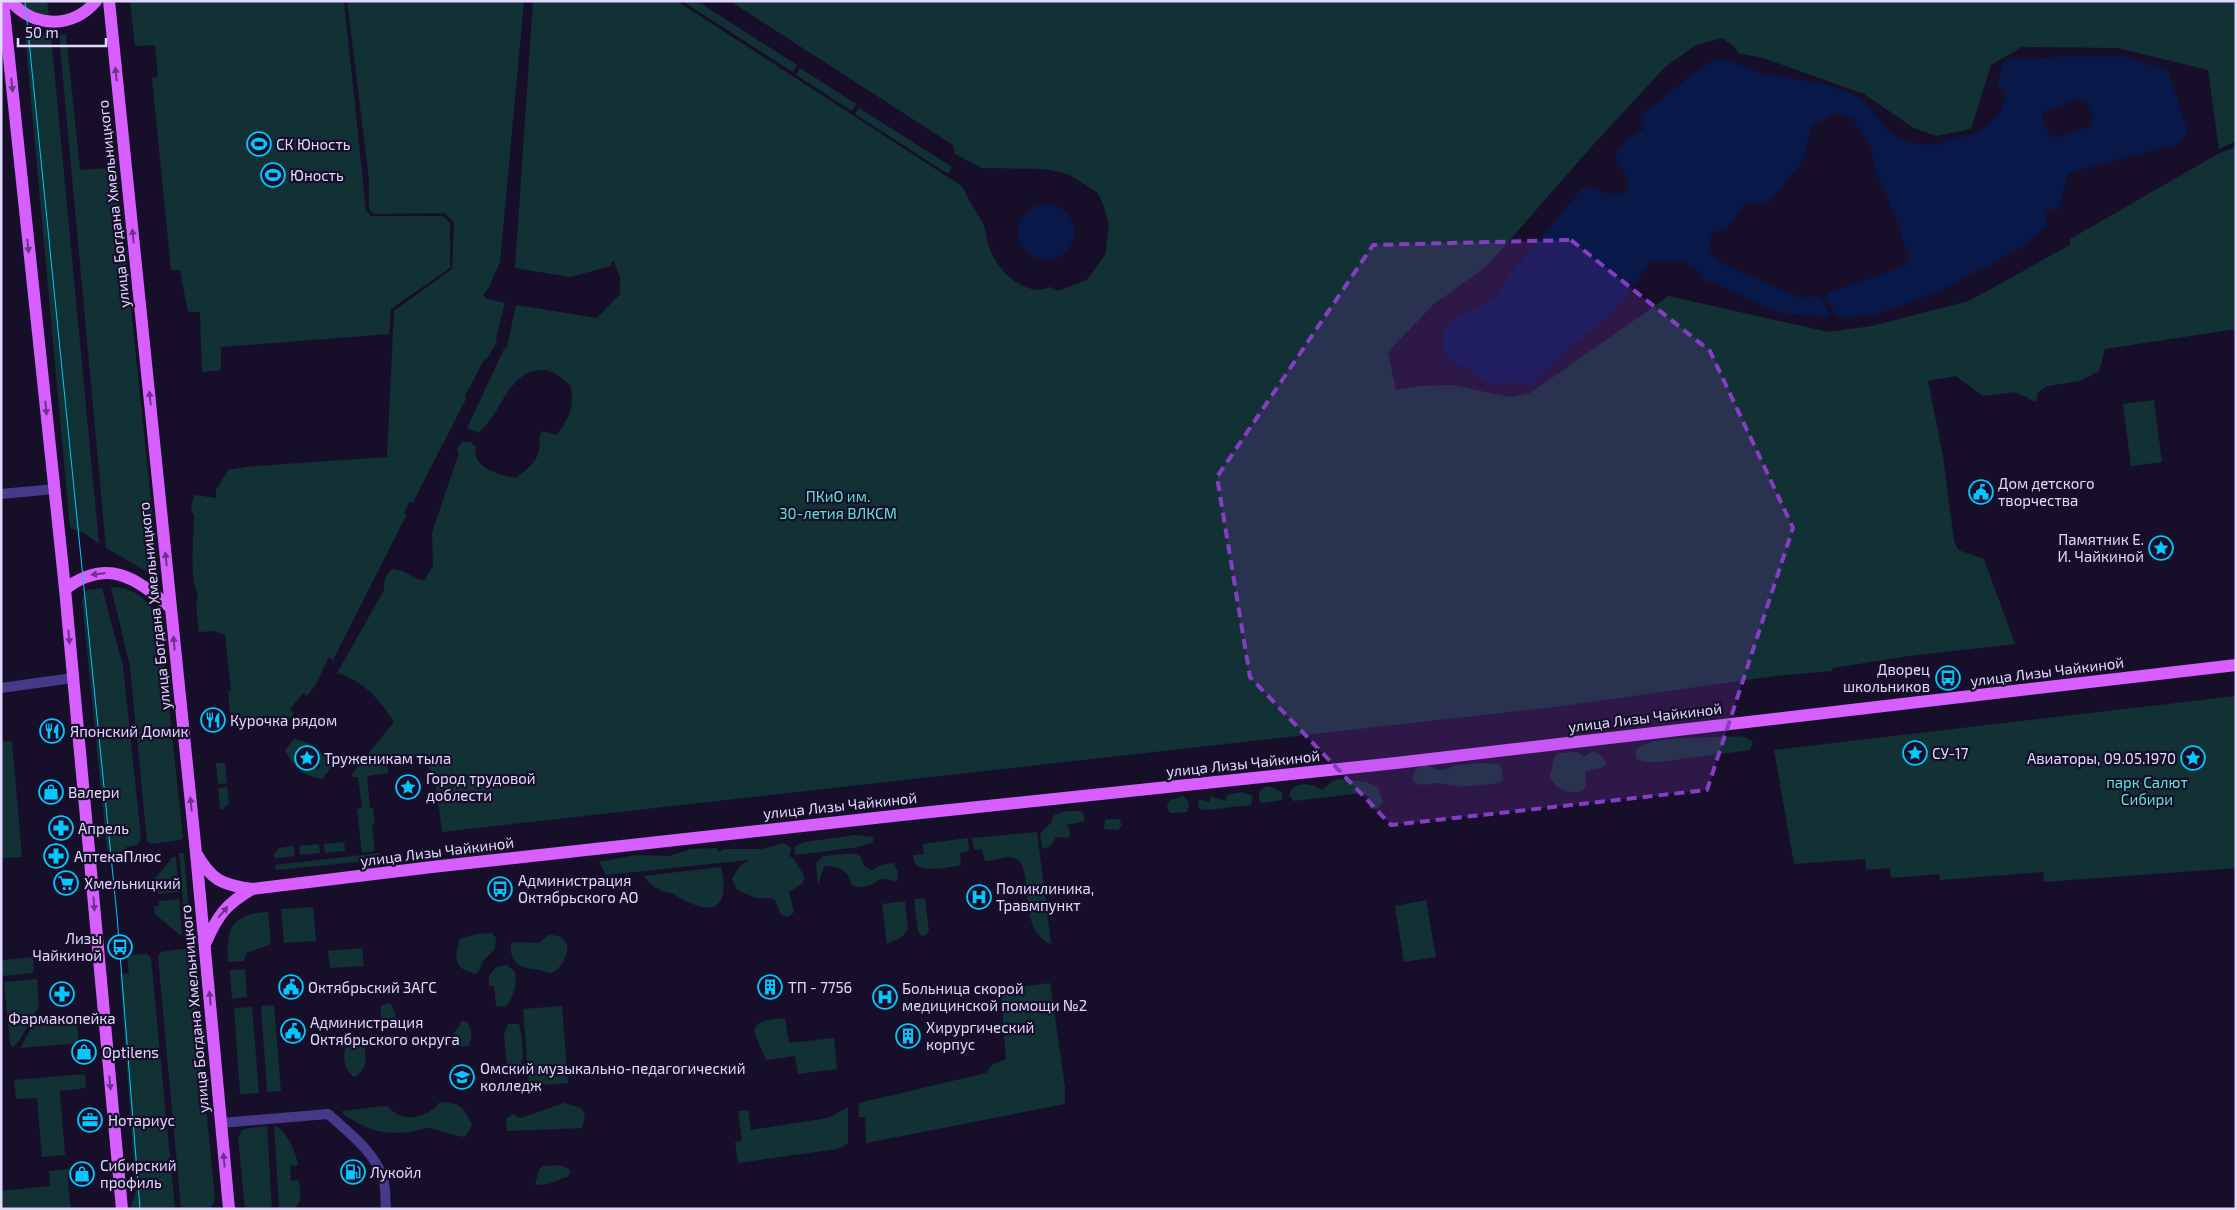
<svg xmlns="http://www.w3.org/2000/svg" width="2237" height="1210" font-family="'Exo 2',sans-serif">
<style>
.green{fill:#123134;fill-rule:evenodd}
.water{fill:#081849;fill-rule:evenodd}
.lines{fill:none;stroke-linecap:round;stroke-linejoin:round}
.minor{stroke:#46398a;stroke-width:10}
.primary{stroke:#d75fff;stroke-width:12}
.tram{stroke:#04c7ff;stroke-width:1}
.oneway{fill:#6d338a}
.marked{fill:#853dc5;fill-opacity:0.2;stroke:#853dc5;stroke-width:4;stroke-dasharray:10 6;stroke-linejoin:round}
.labels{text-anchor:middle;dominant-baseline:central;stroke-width:4.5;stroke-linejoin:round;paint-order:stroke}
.poi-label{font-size:15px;fill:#e1d8ff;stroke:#170f2a;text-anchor:start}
.street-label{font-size:15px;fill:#e1d8ff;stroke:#170f2a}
.park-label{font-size:15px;fill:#5ee5d4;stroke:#170f2a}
</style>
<rect width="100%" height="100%" fill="#170f2a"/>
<path class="green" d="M20 1H47L49 17 30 12Z
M130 1H344L366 210 371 216H443L450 223V268L391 309 389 334 221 347V370L202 372 200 312H188L180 270H171L152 78 158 77 155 45 135 46Z
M347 1H524L500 262 488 289 483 295 487 299 505 303 496 338 497 342 487 359 484 360 465 396 466 399 413 502H409L404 513 407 514 333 660 329 657 316 684 307 696 303 693 290 709 294 713 286 723H281V718L237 721V726L231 727 228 691H231L225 635 215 631 199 632 196 605 198 594C189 583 194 531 194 515 189 509 192 501 195 495L216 498V490L228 470 245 467 387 457 394 311 452 269 454 222 444 213 373 214 369 208V179Z
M533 1H677L963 187C968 201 977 211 983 224 987 231 986 239 989 247 996 269 1025 299 1050 287L1058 291 1087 280 1105 255 1109 227 1104 207 1098 193 1068 174 1044 169 982 168 955 154 953 145 730 1H2236V141L2219 149 2208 70 2118 48 2022 47 1991 65 1971 129 1936 136 1914 128 1864 94 1763 58 1738 53 1735 47 1722 38 1696 45 1665 67 1592 146 1487 266 1433 305 1388 352 1396 390 1419 386 1452 385 1510 397 1530 393 1669 296 1828 332 1872 326 1969 301 2070 245V239L2218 154 2236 147V329L2105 349 2099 371 2080 381 2048 386 2038 392 2036 402 2015 392 1983 396 1956 376 1928 381 1943 456 1954 541 1958 550 1984 559 2015 644 1909 656 1833 668 1832 671 1775 676 1563 706 442 832 434 773 424 763 414 758 387 760 388 773 367 776 370 808H373L375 823 372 824 375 851 362 853 357 809 362 808 358 777H353L352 774 394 722C379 699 364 681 337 673L384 590C383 581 386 575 392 569 405 569 412 578 424 581L433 566 432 533 459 453 457 449 462 442H470L476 447C471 468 500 475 516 478 525 471 537 463 539 450 540 442 538 439 542 431L557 435C570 416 574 409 571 386 563 379 555 371 544 370 512 368 502 407 486 425 484 428 481 429 479 433L467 428 504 349 507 347 516 305 597 318 620 294V278L614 261 611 262V266L570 277 515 268Z
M682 1H697L797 65 793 72Z
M36 29 51 36 99 544 84 533 70 528 25 35Z
M66 34 80 170 110 168 108 149 115 154 156 549 158 569 154 574 149 573 106 548 59 35Z
M800 68 856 104 852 111 796 75Z
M859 108 952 167 948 174 855 114Z
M2154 400 2162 462 2131 466 2123 404Z
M111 587C137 586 153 605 161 628L183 838 180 840 150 844 147 841 130 667Z
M102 588 123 666 141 838 138 845 126 847V850C120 854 113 853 107 849L82 600 87 590Z
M2236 696V868L2044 882 2043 872 1940 880 1939 874 1891 878 1890 868 1866 870 1865 859 1794 864 1774 750Z
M1742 736 1753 742 1750 750 1659 762H1643L1636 758V750C1653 733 1716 739 1742 736Z
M294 739C314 743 322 750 331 768L322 779C303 776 293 767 285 750ZM298 748 311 754 320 766 318 769 304 763 296 752Z
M12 741 22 857 1 858V742Z
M1593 751C1599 753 1605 759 1607 764L1602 768 1585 771C1585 776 1587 783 1585 787 1577 800 1552 788 1550 775 1550 772 1552 771 1552 768 1553 761 1553 758 1558 753L1577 752 1584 757Z
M225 763 227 783 218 784 216 763Z
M1481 763 1498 764 1502 768 1503 779 1500 783 1461 787 1438 783 1424 785 1417 784 1413 780 1414 771C1429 758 1431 771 1442 770 1447 770 1452 766 1457 765 1465 764 1473 764 1481 763Z
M1338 779 1366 782 1378 787 1383 802 1377 809H1370L1369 797 1363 793 1294 801 1289 796C1292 780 1312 783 1322 790L1333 781Z
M1268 786 1282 792V800L1261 803C1256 795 1260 788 1268 786Z
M227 787 229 803 223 809H220L218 788Z
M1242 792 1253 796 1251 805 1206 810 1200 809 1198 805 1199 799 1209 802 1211 796 1225 801 1227 795Z
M1182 796 1187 799 1189 805 1187 812 1170 813 1167 807 1169 801Z
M1066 811H1082L1085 820 1082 822 1067 825 1070 832 1069 838 1056 837 1051 846 1044 849 1042 848 1040 833 1051 823 1054 815Z
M1112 819H1119L1122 825 1118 830 1104 829 1105 820Z
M1037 832 1051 944C1015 929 1036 869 1016 859 1008 854 994 862 985 861L982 849 974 850 972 838Z
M855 835 873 837V842L859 847 796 855 794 853 795 846 805 842Z
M968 838 969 851 960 853 961 865C952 867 925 872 918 866 914 864 914 859 913 855L924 854 923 844Z
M344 842 345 851 325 853 324 844Z
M783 843 790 847 791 851 789 856 794 859 804 876 803 883 789 892 794 912 788 917 781 915 775 900 770 898H756L737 890 732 879 739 867 749 860 606 875 599 862 636 855 669 856 691 849 717 848 719 852 724 849H762Z
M319 844 320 853 300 855 299 846Z
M294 846 295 856 275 858 274 854 279 848Z
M179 853H184L191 936H186Z
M379 853V858L376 860 276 870 275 865Z
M839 854H856L861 857C863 864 864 868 872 870L881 865 893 863 898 872 897 881C892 881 889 879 884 879 873 880 869 892 852 885 849 871 838 865 824 866L818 886 816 863 822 857Z
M173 857H176L179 892 158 894 157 890H152V882Z
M721 867C723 876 725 885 723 894 718 919 688 903 675 895 672 892 669 893 665 892 656 889 649 884 644 876Z
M925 898 929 931 926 935 921 936 918 931 914 899Z
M179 899 182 935H180L155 914 154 906H159V901Z
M1426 900 1436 957 1404 962 1395 906Z
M905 901 908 929 902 937 887 944 882 904Z
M313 907 316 941 284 943 281 909Z
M268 912 271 941 269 945 246 953 244 961 228 962C226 927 232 914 268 912Z
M492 933 496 938 495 949 483 961 479 971 475 974C471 972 463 970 460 967 454 962 457 945 460 939L476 934Z
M549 935C583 935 561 973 550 973 546 973 542 970 539 970 529 968 524 969 517 963 511 957 509 949 512 942L539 943Z
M190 948 215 1198 211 1209H181L158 956 161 952Z
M362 948 364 966 330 968 328 951Z
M147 954 151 958 175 1209H130L136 1191 120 974 129 973 127 955Z
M33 957 34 970 32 973 3 976 1 960Z
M507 965 515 972C517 983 514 997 506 1007L496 1006 494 986H489V976L496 967Z
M245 969 247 997 232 999 230 970Z
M37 979 39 1006 19 1041 13 1047 10 1044 4 982Z
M1050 983 1065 1087V1104L866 1143 865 1117H858L859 1103 986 1073 992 1065 1006 1059 1001 989Z
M387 1003 392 1005 396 1016 390 1021 385 1022 381 1017V1006Z
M274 1005 281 1091 267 1092 261 1006Z
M562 1006 568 1083 529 1086 523 1009Z
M252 1007 259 1093 240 1094 234 1008Z
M76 1014 79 1043 20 1048 38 1017Z
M785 1018 789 1043 834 1038 837 1069 798 1074 795 1056 766 1060 754 1032C756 1018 773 1020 785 1018Z
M462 1021 467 1022C472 1029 472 1038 469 1046L455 1047 452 1036Z
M508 1024H519C522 1037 527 1060 517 1070L507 1067 504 1034Z
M358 1037 364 1042C366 1057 369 1070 354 1077 342 1069 342 1050 349 1039Z
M85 1074 86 1088 60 1091 65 1155 42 1157 37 1098 16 1099 14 1080Z
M440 1102C459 1102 465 1108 472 1125L465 1137C453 1136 436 1128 426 1128 421 1129 416 1131 411 1132 380 1135 369 1130 344 1115L342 1111 383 1106C390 1106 391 1111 397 1114 412 1122 431 1114 440 1102Z
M564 1103C581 1108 589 1108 582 1128L507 1131 506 1119 513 1114 521 1118Z
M848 1107V1144L837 1149 738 1163 735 1142 742 1141 738 1111 748 1110 751 1130 828 1118Z
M274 1125C287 1131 296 1152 298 1165L290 1166 291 1181 299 1180C300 1191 303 1201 294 1209H279Z
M267 1126 272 1209H245L238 1137 243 1129Z
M560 1165 570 1170 569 1176 548 1184 535 1185 539 1169 543 1166Z
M91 1167V1172L67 1174 71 1209H1V1191L50 1186 49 1171Z"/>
<path class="water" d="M2122 56 2168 70 2188 133 2177 144 2068 173 2058 210 2044 208 2047 225 2024 246 1942 290 1874 315 1841 317 1834 312 1826 297 1828 293 1905 266 1909 256 1904 244 1898 224 1875 169 1871 148 1853 118 1835 113 1811 127 1803 161 1770 201 1745 204 1725 230 1712 232 1708 251 1721 263 1802 299 1818 295 1830 313 1829 317 1779 313 1710 281 1704 283C1696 256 1675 262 1651 261L1615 311 1569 348 1532 385 1512 382 1494 385 1448 359C1427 320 1469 316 1491 299 1500 293 1504 286 1508 277L1583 187C1601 187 1608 201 1627 191L1629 182 1616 159C1615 143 1633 137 1644 129L1640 121 1642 114 1707 63C1714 61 1719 59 1726 60 1737 62 1747 70 1758 72 1791 81 1832 80 1861 99 1867 103 1872 111 1877 117 1901 146 1902 142 1938 145 1950 137 1963 139 1975 133 1990 125 2007 110 2004 91L1998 87C1999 76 2000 66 2009 58L2015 60 2055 57ZM2078 99 2086 101C2090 109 2096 118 2091 126L2061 137 2051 136 2041 118 2042 113Z
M1018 232a28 28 0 1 1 56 0a28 28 0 1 1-56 0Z"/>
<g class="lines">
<path class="minor" d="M1 494 55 489
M1 688 73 678
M221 1123 328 1114C348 1132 374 1151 383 1178 386 1187 385 1199 386 1209"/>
<path class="primary" d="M3 1 65 589 122 1209
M11 1C33 28 73 29 96 1
M109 1 196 853 229 1209
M65 589C108 557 136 578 171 608
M196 853C211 880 222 885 252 889L432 867 902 815 1396 763 2236 665
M206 942C218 915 226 904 252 889"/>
<path class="tram" d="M25 1 117 916 140 1209"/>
</g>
<defs><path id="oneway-solid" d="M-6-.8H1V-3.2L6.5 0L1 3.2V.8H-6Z" transform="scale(1.25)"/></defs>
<g class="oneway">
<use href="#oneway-solid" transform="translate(116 74) rotate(-96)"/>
<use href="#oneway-solid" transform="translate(12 85) rotate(84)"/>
<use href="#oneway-solid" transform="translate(133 236) rotate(-96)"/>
<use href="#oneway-solid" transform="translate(28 246) rotate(84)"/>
<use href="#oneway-solid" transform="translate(150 398) rotate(-96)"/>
<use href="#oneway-solid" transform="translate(46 408) rotate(84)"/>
<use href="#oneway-solid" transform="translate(166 559) rotate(-96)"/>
<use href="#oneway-solid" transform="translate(98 574) rotate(173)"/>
<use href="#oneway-solid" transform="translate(69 637) rotate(85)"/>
<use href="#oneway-solid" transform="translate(174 643) rotate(-95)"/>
<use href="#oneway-solid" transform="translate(191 804) rotate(-96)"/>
<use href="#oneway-solid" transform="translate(94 904) rotate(85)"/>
<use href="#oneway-solid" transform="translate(223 912) rotate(-49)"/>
<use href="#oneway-solid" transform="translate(210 998) rotate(-95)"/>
<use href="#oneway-solid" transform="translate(110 1083) rotate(85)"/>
<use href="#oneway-solid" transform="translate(224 1160) rotate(-95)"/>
</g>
<path class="marked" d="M1571 240 1710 351 1793 528 1707 790 1391 825 1250 677 1217 477 1373 245Z"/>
<defs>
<g id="stadium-ring" transform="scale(1.25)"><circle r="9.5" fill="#170f2a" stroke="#04c7ff" stroke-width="1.5"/><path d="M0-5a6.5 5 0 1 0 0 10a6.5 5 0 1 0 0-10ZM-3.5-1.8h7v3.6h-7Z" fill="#04c7ff"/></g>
<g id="civic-ring" transform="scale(1.25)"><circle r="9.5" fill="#170f2a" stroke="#04c7ff" stroke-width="1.5"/><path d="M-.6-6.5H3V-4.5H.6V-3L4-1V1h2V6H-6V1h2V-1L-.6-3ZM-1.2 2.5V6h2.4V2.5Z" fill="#04c7ff"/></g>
<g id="sight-ring" transform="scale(1.25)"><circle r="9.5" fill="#170f2a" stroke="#04c7ff" stroke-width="1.5"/><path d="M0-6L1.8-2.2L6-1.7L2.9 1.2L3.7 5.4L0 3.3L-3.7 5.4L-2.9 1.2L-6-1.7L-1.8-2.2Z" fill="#04c7ff"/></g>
<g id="bus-ring" transform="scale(1.25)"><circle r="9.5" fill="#170f2a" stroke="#04c7ff" stroke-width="1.5"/><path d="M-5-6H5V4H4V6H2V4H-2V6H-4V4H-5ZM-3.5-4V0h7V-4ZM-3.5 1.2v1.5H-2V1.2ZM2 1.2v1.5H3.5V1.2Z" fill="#04c7ff"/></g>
<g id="restaurant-ring" transform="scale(1.25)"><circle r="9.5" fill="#170f2a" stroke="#04c7ff" stroke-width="1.5"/><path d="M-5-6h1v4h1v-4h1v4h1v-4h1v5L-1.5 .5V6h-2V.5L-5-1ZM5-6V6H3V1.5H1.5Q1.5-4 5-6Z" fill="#04c7ff"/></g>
<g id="shop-ring" transform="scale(1.25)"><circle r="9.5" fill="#170f2a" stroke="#04c7ff" stroke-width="1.5"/><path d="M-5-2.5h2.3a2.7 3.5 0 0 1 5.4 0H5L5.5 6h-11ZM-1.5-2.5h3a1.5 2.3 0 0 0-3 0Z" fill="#04c7ff"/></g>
<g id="pharmacy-ring" transform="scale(1.25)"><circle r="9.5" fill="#170f2a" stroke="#04c7ff" stroke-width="1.5"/><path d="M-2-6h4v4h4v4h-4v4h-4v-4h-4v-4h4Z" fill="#04c7ff"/></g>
<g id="supermarket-ring" transform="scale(1.25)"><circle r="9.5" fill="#170f2a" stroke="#04c7ff" stroke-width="1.5"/><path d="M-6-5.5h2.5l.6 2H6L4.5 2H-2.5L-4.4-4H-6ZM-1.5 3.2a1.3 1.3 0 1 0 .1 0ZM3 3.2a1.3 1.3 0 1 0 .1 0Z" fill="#04c7ff"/></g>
<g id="hospital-ring" transform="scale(1.25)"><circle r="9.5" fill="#170f2a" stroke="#04c7ff" stroke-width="1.5"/><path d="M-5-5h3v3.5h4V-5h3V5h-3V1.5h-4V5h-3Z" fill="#04c7ff"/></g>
<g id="building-ring" transform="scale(1.25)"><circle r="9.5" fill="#170f2a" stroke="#04c7ff" stroke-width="1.5"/><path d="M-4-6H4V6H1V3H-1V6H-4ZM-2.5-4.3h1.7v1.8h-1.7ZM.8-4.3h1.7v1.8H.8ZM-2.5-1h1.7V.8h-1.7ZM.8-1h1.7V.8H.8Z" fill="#04c7ff"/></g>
<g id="university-ring" transform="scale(1.25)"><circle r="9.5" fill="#170f2a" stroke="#04c7ff" stroke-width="1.5"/><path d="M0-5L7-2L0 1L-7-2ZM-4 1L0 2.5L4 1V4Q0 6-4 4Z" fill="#04c7ff"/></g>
<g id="office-ring" transform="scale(1.25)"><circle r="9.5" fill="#170f2a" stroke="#04c7ff" stroke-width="1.5"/><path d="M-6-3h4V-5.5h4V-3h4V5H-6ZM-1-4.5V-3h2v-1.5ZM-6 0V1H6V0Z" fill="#04c7ff"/></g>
<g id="fuel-ring" transform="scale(1.25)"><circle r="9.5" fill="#170f2a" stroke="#04c7ff" stroke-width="1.5"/><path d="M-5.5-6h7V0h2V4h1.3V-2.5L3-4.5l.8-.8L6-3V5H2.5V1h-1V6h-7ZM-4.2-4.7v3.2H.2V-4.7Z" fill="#04c7ff"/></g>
</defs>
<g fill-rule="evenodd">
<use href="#stadium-ring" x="259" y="144"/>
<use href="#stadium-ring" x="273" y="175"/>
<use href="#civic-ring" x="1981" y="492"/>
<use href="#sight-ring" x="2161" y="548"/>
<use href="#bus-ring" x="1948" y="678"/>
<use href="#restaurant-ring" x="213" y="720"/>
<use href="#restaurant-ring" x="52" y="731"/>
<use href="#sight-ring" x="1915" y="753"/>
<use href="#sight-ring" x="307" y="758"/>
<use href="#sight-ring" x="2193" y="758"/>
<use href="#sight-ring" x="408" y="787"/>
<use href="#shop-ring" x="51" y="792"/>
<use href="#pharmacy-ring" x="61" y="828"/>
<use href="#pharmacy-ring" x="56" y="856"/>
<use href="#supermarket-ring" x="66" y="883"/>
<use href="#bus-ring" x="500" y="889"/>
<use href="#hospital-ring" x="979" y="897"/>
<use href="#bus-ring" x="120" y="947"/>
<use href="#civic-ring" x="291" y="987"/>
<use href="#building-ring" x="770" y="987"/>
<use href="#pharmacy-ring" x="62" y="994"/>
<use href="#hospital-ring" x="885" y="997"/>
<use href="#civic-ring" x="293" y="1031"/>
<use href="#building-ring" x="908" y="1036"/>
<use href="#shop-ring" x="84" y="1052"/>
<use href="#university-ring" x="462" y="1077"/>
<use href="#office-ring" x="90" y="1120"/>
<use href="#fuel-ring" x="353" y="1172"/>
<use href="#shop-ring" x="82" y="1174"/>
</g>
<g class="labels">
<g class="poi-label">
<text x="276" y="144">СК Юность</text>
<text x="290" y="175">Юность</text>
<text x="1998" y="483">Дом детского<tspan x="1998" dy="17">творчества</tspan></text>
<text x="2144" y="539" text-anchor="end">Памятник Е.<tspan x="2144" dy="17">И. Чайкиной</tspan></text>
<text x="1930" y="669" text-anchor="end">Дворец<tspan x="1930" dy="17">школьников</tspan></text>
<text x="230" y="720">Курочка рядом</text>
<text x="70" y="731">Японский Домик</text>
<text x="1932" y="753">СУ-17</text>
<text x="324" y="758">Труженикам тыла</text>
<text x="2176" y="758" text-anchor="end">Авиаторы, 09.05.1970</text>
<text x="426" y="778">Город трудовой<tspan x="426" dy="17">доблести</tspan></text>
<text x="68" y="792">Валери</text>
<text x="78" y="828">Апрель</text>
<text x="74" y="856">АптекаПлюс</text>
<text x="518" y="880">Администрация<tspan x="518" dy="17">Октябрьского АО</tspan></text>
<text x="84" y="883">Хмельницкий</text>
<text x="996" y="888">Поликлиника,<tspan x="996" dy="17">Травмпункт</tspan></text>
<text x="102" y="938" text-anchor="end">Лизы<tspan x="102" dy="17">Чайкиной</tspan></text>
<text x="308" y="987">Октябрьский ЗАГС</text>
<text x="788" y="987">ТП - 7756</text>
<text x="902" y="988">Больница скорой<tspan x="902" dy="17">медицинской помощи №2</tspan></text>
<text x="62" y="1018" text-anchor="middle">Фармакопейка</text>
<text x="310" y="1022">Администрация<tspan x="310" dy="17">Октябрьского округа</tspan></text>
<text x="926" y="1027">Хирургический<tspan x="926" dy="17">корпус</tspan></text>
<text x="102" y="1052">Optilens</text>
<text x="480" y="1068">Омский музыкально-педагогический<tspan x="480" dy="17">колледж</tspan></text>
<text x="108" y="1120">Нотариус</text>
<text x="100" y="1165">Сибирский<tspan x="100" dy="17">профиль</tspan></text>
<text x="370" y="1172">Лукойл</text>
</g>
<g class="street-label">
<text transform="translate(113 204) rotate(-96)">улица Богдана Хмельницкого</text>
<text transform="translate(154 606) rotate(-96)">улица Богдана Хмельницкого</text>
<text transform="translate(2047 671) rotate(-7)">улица Лизы Чайкиной</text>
<text transform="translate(1645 717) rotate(-7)">улица Лизы Чайкиной</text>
<text transform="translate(1243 763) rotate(-6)">улица Лизы Чайкиной</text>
<text transform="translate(840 805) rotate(-6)">улица Лизы Чайкиной</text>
<text transform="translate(437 851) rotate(-7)">улица Лизы Чайкиной</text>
<text transform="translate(194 1009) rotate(-95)">улица Богдана Хмельницкого</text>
</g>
<g class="park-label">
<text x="838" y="496">ПКиО им.<tspan x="838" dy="17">30-летия ВЛКСМ</tspan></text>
<text x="2147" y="782">парк Салют<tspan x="2147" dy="17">Сибири</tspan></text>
</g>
</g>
<rect width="2237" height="1210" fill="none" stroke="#e1d8ff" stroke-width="5"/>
<path d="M18 38v8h88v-8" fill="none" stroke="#e1d8ff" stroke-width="2.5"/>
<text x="25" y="38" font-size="15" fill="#e1d8ff" stroke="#170f2a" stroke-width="4" paint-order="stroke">50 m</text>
</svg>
